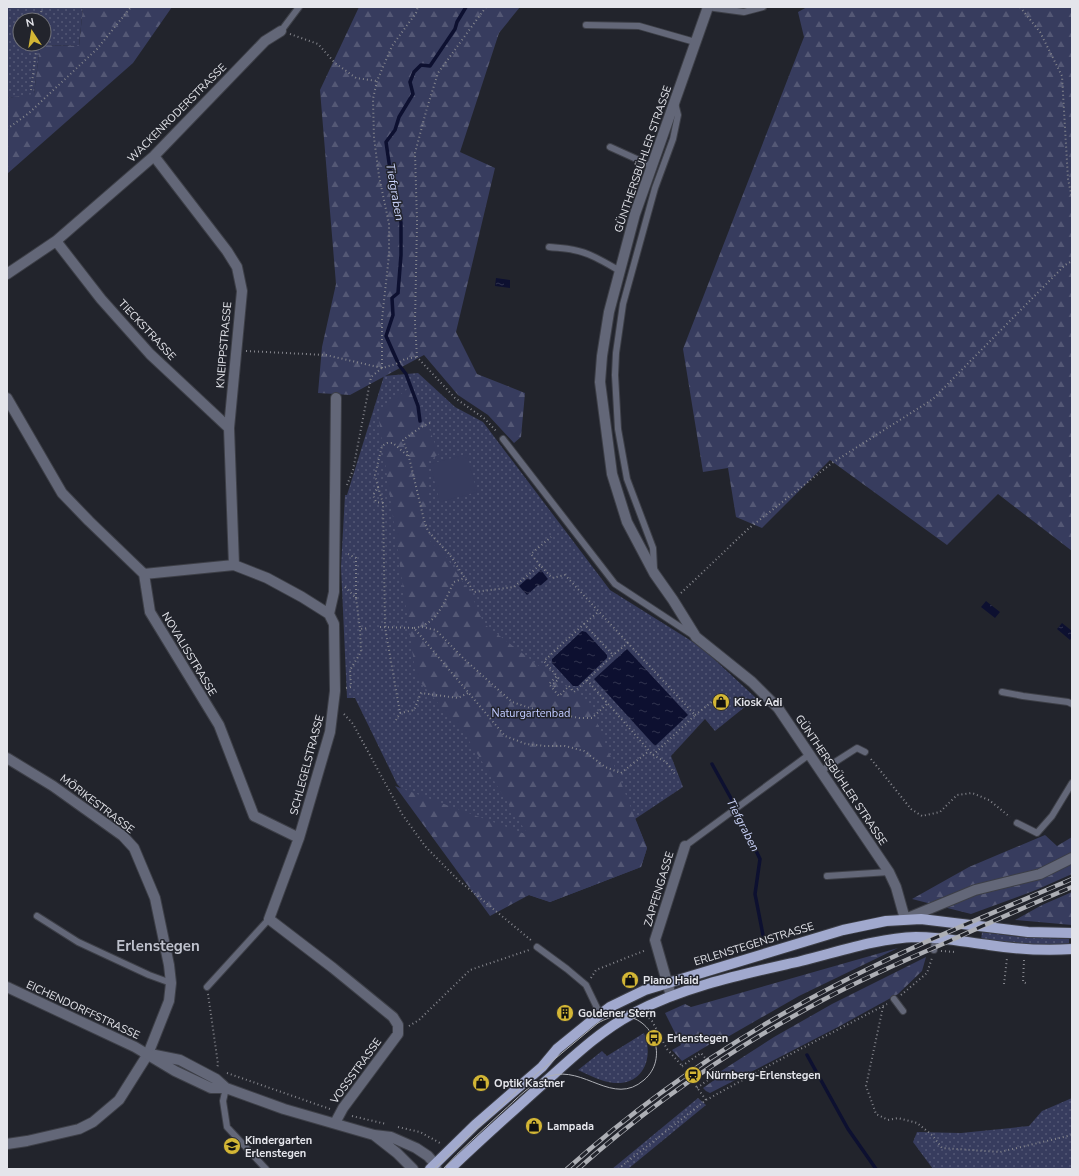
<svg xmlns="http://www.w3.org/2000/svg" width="1079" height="1176" font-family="'Nunito Sans',sans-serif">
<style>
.green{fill:url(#green-dots);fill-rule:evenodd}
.forest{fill:url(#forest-firs)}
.pitch{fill:#373c5e}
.water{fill:url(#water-ripples)}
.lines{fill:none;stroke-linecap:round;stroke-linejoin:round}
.stream{stroke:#0d1030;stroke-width:3.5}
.service-casing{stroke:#3d3f47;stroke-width:8}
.minor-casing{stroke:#3d3f47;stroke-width:12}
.tertiary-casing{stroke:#3d3f47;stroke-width:12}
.primary-casing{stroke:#3d3f47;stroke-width:12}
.path{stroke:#85868d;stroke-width:2;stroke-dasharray:1 3;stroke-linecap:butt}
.service{stroke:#636778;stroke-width:6}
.minor{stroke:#636778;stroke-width:10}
.tertiary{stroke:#636778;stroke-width:10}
.primary{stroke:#a1a9ce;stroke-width:10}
.tram{stroke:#adafb5;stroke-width:1}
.rail-casing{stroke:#adafb5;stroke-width:4.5}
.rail{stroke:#22242c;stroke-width:3;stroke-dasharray:9;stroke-linecap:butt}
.labels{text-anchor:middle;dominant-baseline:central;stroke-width:3;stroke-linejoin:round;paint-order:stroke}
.street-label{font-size:11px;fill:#e4e5eb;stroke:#22242c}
.poi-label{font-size:11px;font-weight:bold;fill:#e4e5eb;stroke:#22242c;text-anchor:start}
.park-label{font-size:11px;fill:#c0caff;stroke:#22242c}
.water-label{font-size:12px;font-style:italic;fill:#cdd6fd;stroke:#22242c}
.district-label{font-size:15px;font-weight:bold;fill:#bec1cc;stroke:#22242c}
</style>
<defs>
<pattern id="green-dots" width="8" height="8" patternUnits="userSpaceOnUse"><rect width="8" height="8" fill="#373c5e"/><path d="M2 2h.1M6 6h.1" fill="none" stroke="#545875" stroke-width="1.8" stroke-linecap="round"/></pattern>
<pattern id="forest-firs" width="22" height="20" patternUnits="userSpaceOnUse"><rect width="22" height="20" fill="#373c5e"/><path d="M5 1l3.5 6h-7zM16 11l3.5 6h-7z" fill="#545875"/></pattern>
<pattern id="water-ripples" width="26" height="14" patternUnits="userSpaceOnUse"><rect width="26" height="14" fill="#0d1030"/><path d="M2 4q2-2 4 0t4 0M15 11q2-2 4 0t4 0" fill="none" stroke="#30334e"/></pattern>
</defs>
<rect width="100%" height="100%" fill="#22242c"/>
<path class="green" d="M7 7H83L79 46 40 45 34 95 7 98ZM20 20H44V44H20Z
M418 373 455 407 483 422 610 590 701 647 756 698 715 731 705 719 671 756 683 787 635 819 647 848 641 867 550 902 529 895 506 902 397 784 355 698H347L341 567 345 495H347L384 376Z
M982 932 1019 937 1069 939V945H1022L981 940Z
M644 1033C654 1057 644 1085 614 1083 602 1082 589 1075 578 1070L602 1051 607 1056Z
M698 1098 706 1105 628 1169H612Z
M1072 1098V1169H933L913 1142 917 1132 961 1133 1029 1126 1042 1111Z"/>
<path class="forest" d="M83 7H172L133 63 7 174V98L34 94 40 45 79 46Z
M359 7H520L499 33 460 152 495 168 456 332 477 374 525 393 521 437 514 443 488 415 458 395 424 355 350 395 318 393 322 347 336 284 320 90Z
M807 7H1072V551L998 494 947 545 830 460 762 528 736 517 728 468 703 472 683 349 804 37 798 12Z
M412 385 439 454 427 462V538L445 555 472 596 484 624 590 705 647 848 641 867 550 902 529 895 490 916 395 786 528 835 466 736 416 677 378 413Z
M1045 835 1057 846 1072 837V874L1036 890 971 914 912 899 969 867Z
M1072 892V925L1015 920 1042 905Z
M898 948 799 996 724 1039 720 1038 682 1061 672 1050 681 1045 665 1013 685 1004 691 1007Z
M926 957 922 971 898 994 838 1027 710 1093 706 1091 703 1088 720 1076 718 1073 774 1037 832 1004Z"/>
<path class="pitch" d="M467 454 477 492 440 502 430 464Z"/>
<path class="water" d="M496 278 510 280V288L495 286Z
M541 570 548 579 540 586 538 585 527 595 519 586 528 578 530 580Z
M986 601 1000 612 995 618 981 607Z
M1062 623 1072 631V637L1070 640 1057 629Z
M582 631 586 632 607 655V658L578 686H573L552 663V659Z
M627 649 688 715 655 746 594 679Z"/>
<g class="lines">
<path class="stream" d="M420 421 418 406 406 374 399 365 386 336 393 315 392 298 398 293 401 255V223L399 210 394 197 386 142 395 130 399 117 413 94 410 82 414 72 421 65 430 66 455 29 457 22 466 7
M712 764 732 800 760 859 755 894 763 935
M807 1055 848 1129 876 1169"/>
<g class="service-casing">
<path id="service" d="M707 7 744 12 763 7
M586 25 639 26 695 42
M281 31 299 7
M610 147 652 166
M549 247C557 248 566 248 574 250 590 253 606 263 620 271
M503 439 615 584 691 634
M654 569 653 548 627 479 618 429 615 375 616 353 623 304 655 188 673 139 678 115 675 103
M1002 692 1023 696 1068 702 1072 704
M821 771 857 748 865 752
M1017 823 1037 833 1052 816 1072 783
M685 846 810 754
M827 876 889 872
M37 916 78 942 149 975 171 983
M537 947 567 969 586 985 600 1014
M934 950 935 938
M207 987 269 919
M894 999 903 1011
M226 1088 223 1101 227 1127 266 1169"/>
</g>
<g class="minor-casing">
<path id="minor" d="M708 7 635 214 609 312 602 356 600 382 612 474 627 522 654 573 673 600 696 637 752 682 778 708 889 872 896 887 905 919 975 890 1040 874 1072 858
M154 156 227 251 237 267 242 291 229 428 234 565
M56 241 101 299 150 354 229 428
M7 274 56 241 154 156 265 41 281 31
M7 398 62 493 89 521 144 574 150 612 219 725 254 816 299 838
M144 574 234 565 267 578 302 597 329 614 334 624 335 691 330 732 299 838 269 919 333 968 393 1017 398 1025V1034L343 1108 335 1123
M329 614 334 592 336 398
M7 758 53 786 123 836 134 848 155 898 169 965 171 983 169 1001 148 1054 119 1100 93 1122 79 1129 27 1141 7 1144
M671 996 655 940 685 846"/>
</g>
<g class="tertiary-casing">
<path id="tertiary" d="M7 987 135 1047 175 1071 211 1088H226L284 1109 374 1135 391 1137 416 1148 428 1156 435 1164 436 1169
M155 1055 180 1060 216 1079 226 1088
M374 1135 397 1153 413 1169"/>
</g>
<g class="primary-casing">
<path id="primary" d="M430 1169 475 1125 542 1067 557 1049 589 1023 610 1007 645 990 843 930 886 921 921 919 1028 932 1072 933
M450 1169C481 1139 513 1111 545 1082 572 1058 600 1031 632 1014 684 986 744 974 801 961 838 952 878 938 916 937 941 937 965 942 989 945 1016 949 1044 951 1072 949"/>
</g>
<path class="path" d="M486 7 438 73 427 108 415 153 417 222 415 324 417 357 455 398 485 419 497 432
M1020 7 1040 32 1062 76 1068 179 1072 198
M40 20 42 7
M290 34 318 44 335 63 356 78 377 81
M31 90 37 44
M7 129 29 113 97 49 131 7
M246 351 326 355 382 368
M382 368V319L389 255V224L379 176 374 138 373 99 377 81 392 46 416 13 418 7
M430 423 421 427 403 440 409 457 424 520 428 531 450 555 474 592 514 587 540 565 552 578 565 575 628 643
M347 485 353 470 371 377 382 368 396 364 405 359 417 357
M378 487 383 503 385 627 400 713
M383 503 376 502 373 495 378 487 375 475 382 446 387 443H393L409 457
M348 554 356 558V598
M540 565 531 554 551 537
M345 587 356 598 360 629 369 628
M681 593 748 529 832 463 933 399 1065 265 1072 261
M584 624 598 612
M380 627 414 628 505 736 526 744 545 746H565L584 751 605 767 621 773 649 751
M422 627 436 630 464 659 512 702 530 708 579 718H592L607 704
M414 628C438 625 445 599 454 582L464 578
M587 680 653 755 695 715 628 643 613 655 574 692 569 686 559 696 549 684 557 676 544 661 584 624 613 655
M555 687 553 684 559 679 557 676
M346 688 351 687 350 670 361 652 360 629
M344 714 353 724 402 814 425 846 457 879 532 941
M695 715 713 701
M396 720 400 713 414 710 421 693 458 698 468 693
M653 755 666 762 675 774
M871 759 911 809 922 816 940 812 957 795 972 793 989 800 1010 817
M941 951 955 952
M1024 960 1023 982 1028 984
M591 978 596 970 646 950
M1004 984 1007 958
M208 994 218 1064 217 1069
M901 995 927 973 932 958
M883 1007 866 1086 876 1114 888 1120 898 1118 917 1123 932 1135 942 1148 1000 1152 1072 1135
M649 1018 652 1021 667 1049 683 1067
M409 1026 419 1020 470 970 529 950
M682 1066 701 1053 706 1059
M227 1073 330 1109
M696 1086 706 1100
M697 1088 716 1074 712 1069
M352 1116 386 1124
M398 1127 420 1132 440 1143
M618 1169 706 1100 785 1057 887 1004"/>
<use href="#service" class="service"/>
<use href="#minor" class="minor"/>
<use href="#tertiary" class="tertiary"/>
<use href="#primary" class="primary"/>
<path class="tram" d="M434 1169 521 1087 598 1023C605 1019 613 1016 621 1016 654 1016 669 1059 644 1080 613 1107 584 1065 550 1076 531 1082 516 1100 502 1112 482 1131 461 1149 443 1169"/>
<g class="rail-casing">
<path id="rail" d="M567 1169C636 1107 714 1052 795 1007 884 957 979 919 1072 879
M578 1169C652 1103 735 1047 821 1001 862 979 903 961 945 943 987 924 1029 905 1072 887"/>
</g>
<use href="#rail" class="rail"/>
</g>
<defs>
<g id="shop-disc" transform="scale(0.9)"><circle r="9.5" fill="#d3b635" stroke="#22242c"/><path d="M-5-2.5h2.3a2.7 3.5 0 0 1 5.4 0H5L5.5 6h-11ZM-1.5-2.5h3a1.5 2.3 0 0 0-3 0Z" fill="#111"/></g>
<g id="building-disc" transform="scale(0.9)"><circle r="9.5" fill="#d3b635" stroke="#22242c"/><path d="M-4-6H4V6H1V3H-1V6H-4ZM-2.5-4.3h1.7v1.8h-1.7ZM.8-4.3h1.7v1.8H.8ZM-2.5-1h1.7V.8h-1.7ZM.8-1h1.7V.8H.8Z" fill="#111"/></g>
<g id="bus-disc" transform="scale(0.9)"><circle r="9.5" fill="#d3b635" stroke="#22242c"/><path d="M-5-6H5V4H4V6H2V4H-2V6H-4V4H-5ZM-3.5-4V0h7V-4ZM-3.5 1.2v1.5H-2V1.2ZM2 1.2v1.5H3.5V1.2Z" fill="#111"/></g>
<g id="station-disc" transform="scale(0.9)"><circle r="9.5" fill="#d3b635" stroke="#22242c"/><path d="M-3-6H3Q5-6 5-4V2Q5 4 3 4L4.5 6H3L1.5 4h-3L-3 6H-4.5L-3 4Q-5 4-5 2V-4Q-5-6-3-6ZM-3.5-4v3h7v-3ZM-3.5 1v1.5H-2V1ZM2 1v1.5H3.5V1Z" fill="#111"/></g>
<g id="school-disc" transform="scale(0.9)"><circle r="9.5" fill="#d3b635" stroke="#22242c"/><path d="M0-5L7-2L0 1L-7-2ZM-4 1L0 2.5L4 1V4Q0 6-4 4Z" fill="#111"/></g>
</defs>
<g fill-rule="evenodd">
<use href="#shop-disc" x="721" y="702"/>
<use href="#shop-disc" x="630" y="980"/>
<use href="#building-disc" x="565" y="1013"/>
<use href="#bus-disc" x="654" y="1038"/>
<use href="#station-disc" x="693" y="1075"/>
<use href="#shop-disc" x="481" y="1083"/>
<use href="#shop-disc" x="534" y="1126"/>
<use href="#school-disc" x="232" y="1146"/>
</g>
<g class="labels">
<g class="street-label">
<text transform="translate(177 113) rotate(-45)">WACKENRODERSTRASSE</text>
<text transform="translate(643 159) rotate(-71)">GÜNTHERSBÜHLER STRASSE</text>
<text transform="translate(147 330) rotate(47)">TIECKSTRASSE</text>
<text transform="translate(224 345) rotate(-85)">KNEIPPSTRASSE</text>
<text transform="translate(189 654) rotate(59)">NOVALISSTRASSE</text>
<text transform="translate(307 765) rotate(-75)">SCHLEGELSTRASSE</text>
<text transform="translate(841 780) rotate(56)">GÜNTHERSBÜHLER STRASSE</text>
<text transform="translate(97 804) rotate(37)">MÖRIKESTRASSE</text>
<text transform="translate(659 889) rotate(-73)">ZAPFENGASSE</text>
<text transform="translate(754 944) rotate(-17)">ERLENSTEGENSTRASSE</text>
<text transform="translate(83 1010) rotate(25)">EICHENDORFFSTRASSE</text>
<text transform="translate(356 1071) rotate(-54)">VOSSSTRASSE</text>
</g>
<g class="poi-label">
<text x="734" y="702">Kiosk Adi</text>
<text x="643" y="980">Piano Haid</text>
<text x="578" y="1013">Goldener Stern</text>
<text x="667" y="1038">Erlenstegen</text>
<text x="706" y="1075">Nürnberg-Erlenstegen</text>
<text x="494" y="1083">Optik Kastner</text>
<text x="547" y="1126">Lampada</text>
<text x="245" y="1140">Kindergarten<tspan x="245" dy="13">Erlenstegen</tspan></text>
</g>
<g class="park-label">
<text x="531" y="713">Naturgartenbad</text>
</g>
<g class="water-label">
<text transform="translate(395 192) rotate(80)">Tiefgraben</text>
<text transform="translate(743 825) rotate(63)">Tiefgraben</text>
</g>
<g class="district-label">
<text x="158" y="946">Erlenstegen</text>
</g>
</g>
<rect width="1079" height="1176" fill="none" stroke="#e4e5eb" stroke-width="16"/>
<g transform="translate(32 32) rotate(348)"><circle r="19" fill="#22242c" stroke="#707178"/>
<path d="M0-3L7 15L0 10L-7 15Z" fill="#d3b635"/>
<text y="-6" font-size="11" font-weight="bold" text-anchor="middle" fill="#e4e5eb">N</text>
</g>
</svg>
